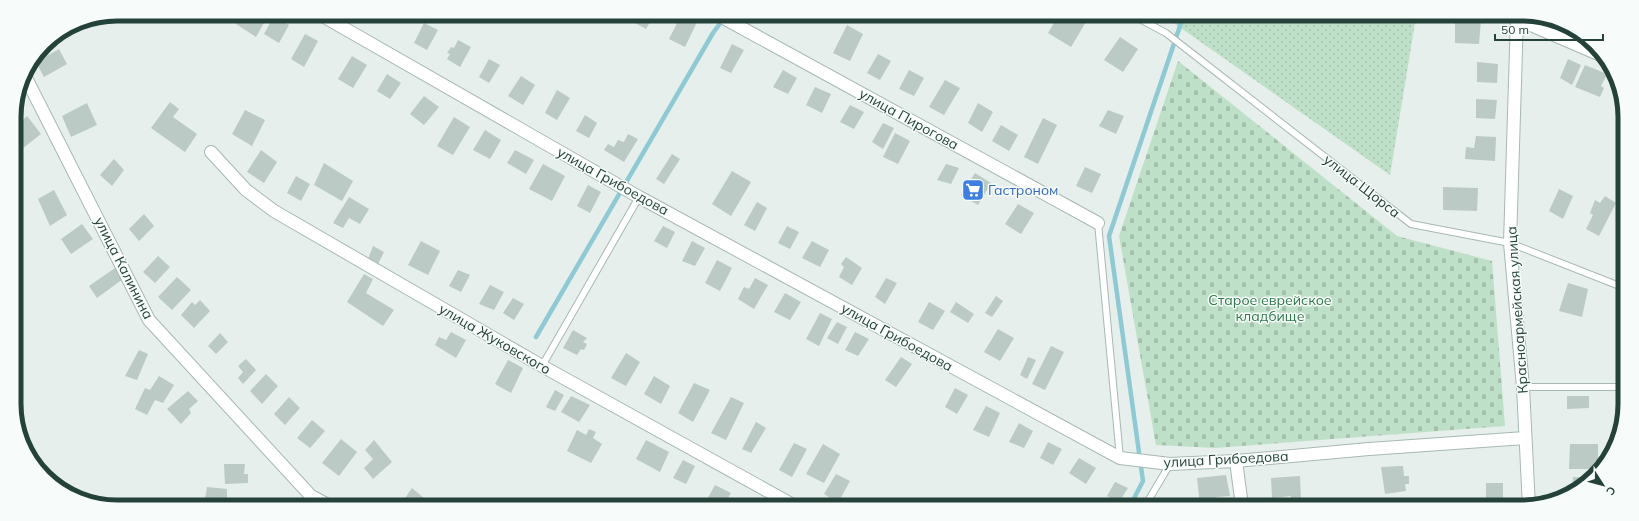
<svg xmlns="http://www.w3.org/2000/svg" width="1639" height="521" font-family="Mulish,sans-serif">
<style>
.grass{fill:url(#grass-dots)}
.cemetery{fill:url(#cemetery-stones)}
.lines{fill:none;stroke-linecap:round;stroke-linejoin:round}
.stream{stroke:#8ec9d4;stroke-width:4.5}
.building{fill:#bbcac4}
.service-casing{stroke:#a8b8b2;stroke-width:8}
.minor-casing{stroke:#a8b8b2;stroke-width:14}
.service{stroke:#fff;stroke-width:6}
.minor{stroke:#fff;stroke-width:12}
.labels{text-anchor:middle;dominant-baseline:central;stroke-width:3;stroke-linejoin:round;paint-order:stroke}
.street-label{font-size:14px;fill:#24423a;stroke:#f7fbf9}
.shop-label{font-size:14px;fill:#366cbe;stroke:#f7fbf9;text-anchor:start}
.park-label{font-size:14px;fill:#2d7a4b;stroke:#f7fbf9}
.rim{fill:none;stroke:#24423a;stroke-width:5}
</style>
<defs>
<pattern id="grass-dots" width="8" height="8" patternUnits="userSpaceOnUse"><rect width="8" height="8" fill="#bfe0c8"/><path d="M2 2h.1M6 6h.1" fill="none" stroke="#a4c1ad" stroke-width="1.8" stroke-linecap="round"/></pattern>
<pattern id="cemetery-stones" width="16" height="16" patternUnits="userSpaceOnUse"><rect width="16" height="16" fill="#bfe0c8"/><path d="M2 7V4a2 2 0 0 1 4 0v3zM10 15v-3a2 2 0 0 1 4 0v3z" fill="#a4c1ad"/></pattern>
</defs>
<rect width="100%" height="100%" fill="#e6efeb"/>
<path class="grass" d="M1164 17H1416L1390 175 1168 19Z"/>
<path class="cemetery" d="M1178 61 1397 236 1492 261 1505 426 1215 448 1156 445 1119 236Z"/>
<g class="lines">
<path class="stream" d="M536 337 713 33 724 18
M1130 506 1143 481 1109 236 1183 17"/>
</g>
<path class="building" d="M242 14H269L256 37 236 24Z
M361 15H380L376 23Z
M637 15H654L646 29 633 22Z
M681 15H689L698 20 685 47 669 39Z
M274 16 289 25 279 43 264 34Z
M1058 16 1089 17 1071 47 1048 33Z
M1455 17H1485V21L1481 20 1479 44 1455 43Z
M424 23 438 30 427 50 414 43Z
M847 25 863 34 850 61 833 53Z
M305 34 318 41 304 67 291 59Z
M1120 37 1138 49 1123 72 1104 60Z
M458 40 471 47 460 67 447 59 450 54 447 53 451 47 454 48Z
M732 44 744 50 731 73 720 68Z
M59 49 67 64 44 77 36 62Z
M878 54 891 61 880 80 867 73Z
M352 56 367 65 353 88 338 79Z
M489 59 500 65 489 83 479 77Z
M1568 59 1581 65 1572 85 1560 78Z
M1477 62 1498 64 1497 83 1477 82Z
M1585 65 1607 74 1601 86 1604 88 1600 97 1575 87Z
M783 70 797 78 788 94 773 87Z
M909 70 924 78 914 96 899 89Z
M387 74 401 83 390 99 377 91Z
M521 76 535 85 523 105 508 96Z
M945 80 960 88 944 115 929 107Z
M815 87 831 94 822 113 806 105Z
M557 90 570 98 557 120 545 113Z
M424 96 439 107 424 125 410 114Z
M1476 99 1497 100 1495 119 1476 118Z
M170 102 179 109 173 117 197 134 185 152 151 128Z
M87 103 97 125 71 137 62 116Z
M978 103 993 112 982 132 968 123Z
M850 105 864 112 854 129 840 122Z
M245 110 265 120 252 146 232 134Z
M1108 110 1124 116 1116 134 1099 126Z
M585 115 597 123 589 138 576 131Z
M27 116 41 134 18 152 14 146V128Z
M454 117 470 127 453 155 437 146Z
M1043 118 1057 125 1038 164 1024 157Z
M883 123 894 128 883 149 872 142Z
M1001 125 1018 135 1009 151 992 141Z
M485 130 501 140 490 159 473 150Z
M895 133 910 141 898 164 883 157Z
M628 134 638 139 624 162 604 150 608 144 614 147 618 140 624 142Z
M1476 136 1496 137 1495 161 1465 159 1466 147 1474 148Z
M261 150 277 162 264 183 247 172Z
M515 150 534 160 526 174 507 163Z
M672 154 680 159 664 184 656 179Z
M114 159 124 170 112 186 100 175Z
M324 163 353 181 342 201 314 185Z
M543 164 565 176 552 201 529 189Z
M946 164 959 168 951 184 937 180Z
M1085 167 1101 174 1092 193 1076 186Z
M732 171 751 182 731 216 712 204Z
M975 173 991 183 978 205 961 195Z
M296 176 310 184 301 201 287 193Z
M588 185 601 192 590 213 577 206Z
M1443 187 1478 188 1477 211 1443 210Z
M1559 189 1573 196 1563 219 1549 211Z
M54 190 67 215 50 226 38 199Z
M1605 196 1616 203 1599 236 1586 229 1593 215 1590 213 1595 200 1600 203Z
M349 197 369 209 360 224 349 218 343 228 333 223Z
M757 202 767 208 755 231 744 225Z
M1018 204 1034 213 1021 234 1005 224Z
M144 214 154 226 139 241 129 229Z
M82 224 93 239 71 254 61 239Z
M663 226 675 232 667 248 654 241Z
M787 226 799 232 790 249 778 243Z
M421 241 440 251 428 275 408 265Z
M692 241 705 248 695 266 682 261Z
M812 241 829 250 820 267 802 258Z
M373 246 384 252 378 264 368 259Z
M158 256 170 267 155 283 143 272Z
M846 257 862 268 852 285 839 277 844 267 841 264Z
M717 260 732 268 720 291 705 283Z
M115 268 123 279 97 298 89 286Z
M458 270 470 275 461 292 449 286Z
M364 274 373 279 366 293 394 310 383 326 347 302Z
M177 277 191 290 172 310 158 297Z
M755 278 768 285 754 309 738 299 744 287 749 289Z
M886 278 897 283 885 304 875 297Z
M1568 283 1588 289 1582 317 1559 311Z
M490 285 504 292 494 310 479 304Z
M785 293 801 302 790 320 774 312Z
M996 296 1003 301 992 317 985 313Z
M513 298 524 304 514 320 503 313Z
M200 300 210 311 194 328 181 315 192 302 195 305Z
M929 302 945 311 933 330 918 322Z
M956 302 974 314 968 323 950 312Z
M820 313 832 319 819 346 806 339Z
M837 322 847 327 838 344 827 338Z
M998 329 1014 338 1000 361 984 352Z
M573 330 587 338 583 342 587 344 584 350 581 349 577 355 563 348Z
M451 332 466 340 456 358 435 345 439 337 446 340Z
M855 332 869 339 858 356 845 350Z
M220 333 228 342 216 354 208 346Z
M1051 346 1064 352 1045 390 1032 384Z
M139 350 148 354 137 380 125 376Z
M626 353 640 362 626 386 611 378Z
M901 357 912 364 896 387 885 380Z
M1028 357 1036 360 1027 379 1020 375Z
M246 359 256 370 243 384 238 378 243 372 238 366Z
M508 360 523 368 511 393 495 384Z
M266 374 278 386 262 404 250 391Z
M159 376 174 385 163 403 155 400 147 415 135 409 145 388 150 390Z
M654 376 670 386 661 404 644 394Z
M694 383 710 390 693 422 678 413Z
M955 388 968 395 957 414 945 407Z
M555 390 564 395 555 411 546 407Z
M188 391 198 401 189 409 191 413 181 424 167 409Z
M571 396 590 405 579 422 561 412Z
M1567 396H1589V408L1567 409Z
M289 397 300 408 285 425 274 414Z
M731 397 744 403 726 440 711 433Z
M986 406 1000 413 989 437 973 430Z
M312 420 325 431 310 448 297 438Z
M756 422 766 428 751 453 742 449Z
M1019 423 1033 431 1024 448 1009 442Z
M589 429 596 432 593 438 602 444 591 463 567 451 577 430 586 435Z
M341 439 357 452 339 476 322 463Z
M374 440 392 462 373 479 364 468 373 459 365 450Z
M646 440 669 452 660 472 636 459Z
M1048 442 1062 449 1053 465 1040 458Z
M794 443 807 449 792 477 779 470Z
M823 444 840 454 824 483 806 474Z
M1570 444H1598V469H1569Z
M1079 458 1096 468 1086 484 1069 473Z
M683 460 695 466 686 484 673 478Z
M224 464H245L244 474H248V483L225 484Z
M1403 466 1404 476H1409V484H1405L1406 491 1385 494 1381 467Z
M836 474 850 481 838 503 824 494Z
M1226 475 1230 496 1216 497 1217 504 1200 505 1197 478Z
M1300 476 1301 501 1290 502 1291 496 1272 498 1271 478Z
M1573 477 1592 478 1585 486 1572 491Z
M1115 482 1128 488 1119 502 1107 496Z
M1486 483H1503V500L1486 501Z
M715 485 731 493 724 505H704Z
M207 487 227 489V502L205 499Z
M412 488 425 499 421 504H401Z
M758 499 773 505H755Z"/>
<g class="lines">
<g class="service-casing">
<path id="service" d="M1136 17 1166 33 1411 224 1510 243 1622 287
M1098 223 1120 458
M542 366 639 197
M1523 387H1622
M1145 506 1170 464"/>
</g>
<g class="minor-casing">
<path id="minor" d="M321 15 639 197 1120 458 1170 464 1236 461 1369 449 1525 438
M720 16 1098 223
M1517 17 1510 243 1523 387 1529 507
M1517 19 1603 56
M24 74 149 320 311 496 326 504
M211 152 246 190 274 211 542 366 793 505
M1236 461 1242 506"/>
</g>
<use href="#service" class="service"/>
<use href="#minor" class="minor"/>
</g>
<defs>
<g id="supermarket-square" transform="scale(1.15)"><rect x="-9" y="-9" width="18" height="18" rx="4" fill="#3f7fe0" stroke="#f7fbf9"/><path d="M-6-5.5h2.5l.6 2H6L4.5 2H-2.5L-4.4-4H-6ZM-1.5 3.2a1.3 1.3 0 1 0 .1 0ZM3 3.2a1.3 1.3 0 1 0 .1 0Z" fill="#fff"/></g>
</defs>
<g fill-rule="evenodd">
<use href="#supermarket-square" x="973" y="190"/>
</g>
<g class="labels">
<g class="street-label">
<text transform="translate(909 119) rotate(29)">улица Пирогова</text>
<text transform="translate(613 181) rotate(29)">улица Грибоедова</text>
<text transform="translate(1362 186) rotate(38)">улица Щорса</text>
<text transform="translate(124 268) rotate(63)">улица Калинина</text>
<text transform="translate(1517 310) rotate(-94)">Красноармейская улица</text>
<text transform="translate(897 337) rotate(29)">улица Грибоедова</text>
<text transform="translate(495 339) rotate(30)">улица Жуковского</text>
<text transform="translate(1226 459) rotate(-3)">улица Грибоедова</text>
</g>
<g class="shop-label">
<text x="988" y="190">Гастроном</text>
</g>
<g class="park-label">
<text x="1270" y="300">Старое еврейское<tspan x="1270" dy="16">кладбище</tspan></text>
</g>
</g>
<path d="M0 0H1639V521H0ZM117 21H1522A96 96 0 0 1 1618 117V404A96 96 0 0 1 1522 500H117A96 96 0 0 1 21 404V117A96 96 0 0 1 117 21Z" fill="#f7fbf9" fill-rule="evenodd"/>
<path class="rim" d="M117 21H1522A96 96 0 0 1 1618 117V404A96 96 0 0 1 1522 500H117A96 96 0 0 1 21 404V117A96 96 0 0 1 117 21Z"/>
<g transform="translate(1603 485) rotate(126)" stroke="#f7fbf9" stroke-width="3" paint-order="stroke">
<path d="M0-3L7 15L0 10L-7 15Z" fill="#24423a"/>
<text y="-6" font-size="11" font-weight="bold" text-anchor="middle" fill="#24423a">С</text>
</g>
<path d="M1495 34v6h108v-6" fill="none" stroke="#24423a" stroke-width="2"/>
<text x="1501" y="34" font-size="12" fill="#24423a" stroke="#f7fbf9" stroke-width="3" paint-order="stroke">50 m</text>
</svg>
